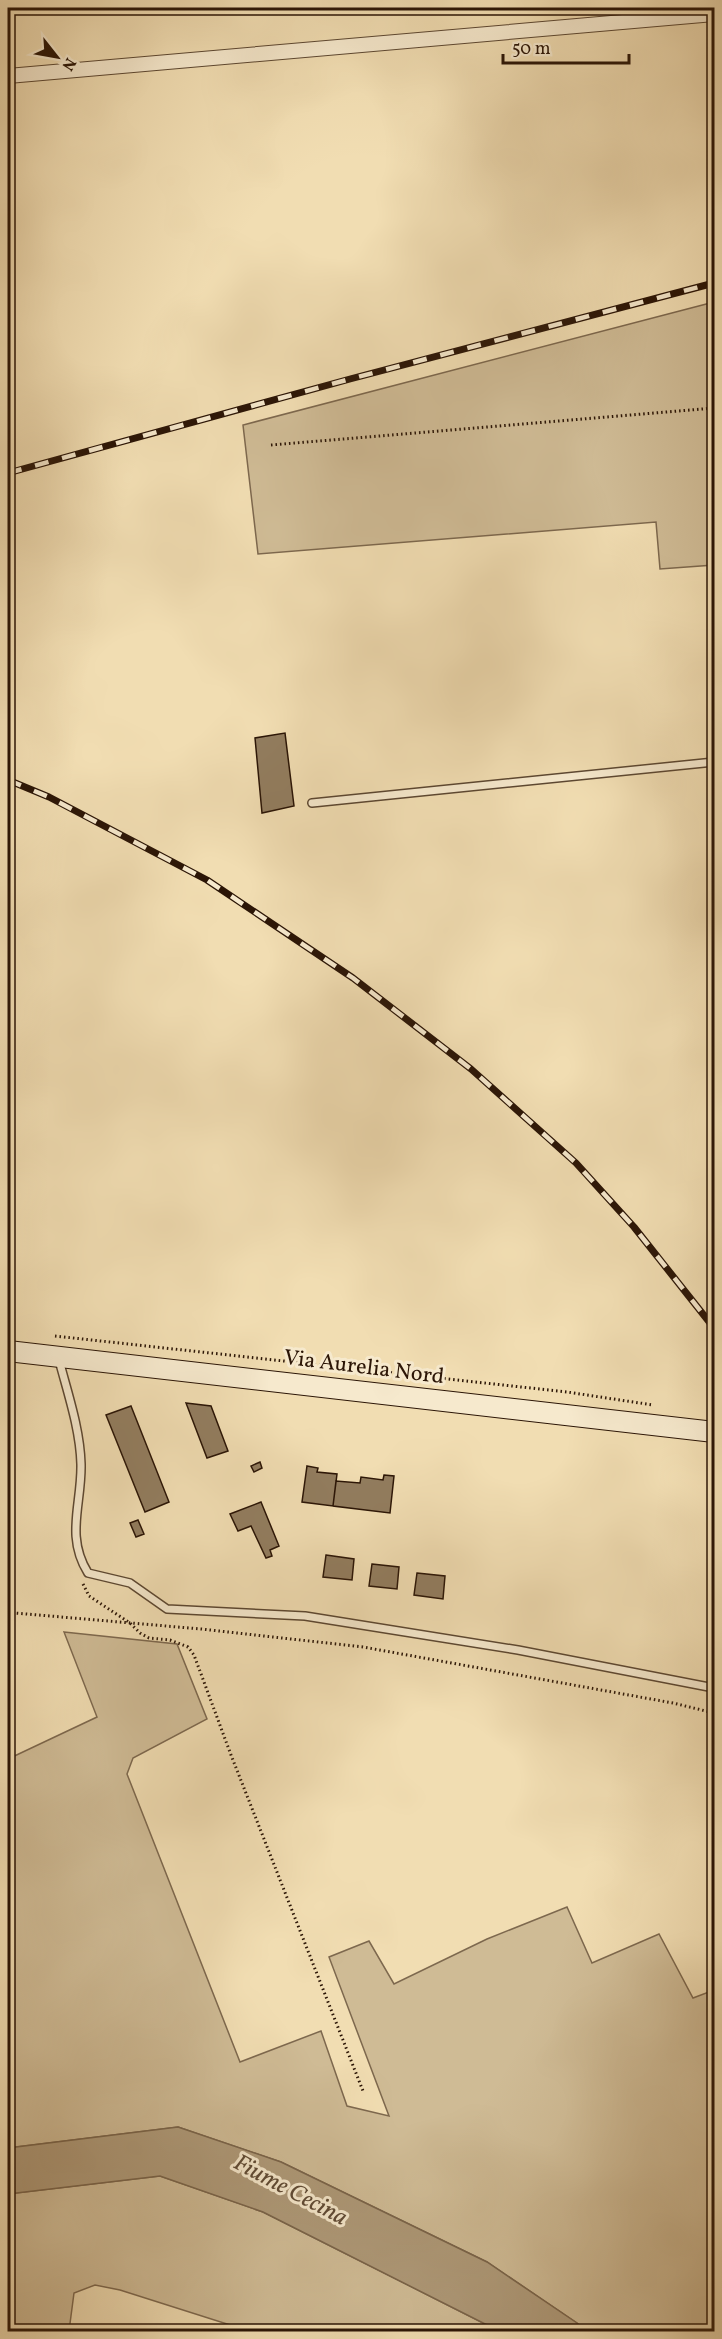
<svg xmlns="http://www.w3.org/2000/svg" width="722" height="2339" font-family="Vollkorn,serif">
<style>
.green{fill:#cfbb95;stroke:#7d684e;stroke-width:1.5}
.water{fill:#ae9978;stroke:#7a644a;stroke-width:1.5}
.building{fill:#927d5f;stroke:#2b1506;stroke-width:1.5}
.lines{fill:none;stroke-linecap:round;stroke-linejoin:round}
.lane-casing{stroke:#5c4731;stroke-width:10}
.street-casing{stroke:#5c4731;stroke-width:16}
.secondary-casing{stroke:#2b1506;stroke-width:22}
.path{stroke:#2b1506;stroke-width:3;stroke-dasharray:1.5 3;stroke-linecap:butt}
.lane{stroke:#f6e9cd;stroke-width:7}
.street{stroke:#f6e9cd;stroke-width:14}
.secondary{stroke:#f6e9cd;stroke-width:20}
.rail-casing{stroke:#2b1506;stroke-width:7}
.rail{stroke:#f6e9cd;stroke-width:4.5;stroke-dasharray:14;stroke-linecap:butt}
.labels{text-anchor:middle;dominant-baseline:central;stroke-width:6;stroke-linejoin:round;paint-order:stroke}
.street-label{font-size:22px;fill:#2b1506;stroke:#f6e9cd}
.water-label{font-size:24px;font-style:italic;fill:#5f4a34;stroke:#f6e9cd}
</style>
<rect width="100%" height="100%" fill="#f1ddb2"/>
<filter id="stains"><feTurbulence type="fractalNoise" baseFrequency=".00333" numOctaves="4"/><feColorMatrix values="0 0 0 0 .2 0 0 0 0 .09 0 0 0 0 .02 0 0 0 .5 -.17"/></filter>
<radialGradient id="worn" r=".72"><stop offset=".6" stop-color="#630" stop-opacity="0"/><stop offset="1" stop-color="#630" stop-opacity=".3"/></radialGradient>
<path class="green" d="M714 302V565L660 569 656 522 258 554 243 425Z
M64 1632 177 1644 207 1719 133 1758 127 1774 240 2062 321 2031 347 2106 389 2116 329 1957 369 1941 394 1984 487 1939 567 1907 592 1963 659 1934 693 1998 714 1990V2331H585L577 2323 487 2262 281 2162 178 2127 8 2148V1759L97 1717Z
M160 2176 263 2212 499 2331H249L120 2290 95 2285 74 2293 69 2331H8V2194Z"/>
<path class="water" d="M178 2127 281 2162 487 2262 577 2323 585 2331H499L263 2212 160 2176 8 2194V2148Z"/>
<path class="building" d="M285 733 294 806 262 813 255 738Z
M186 1403 211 1406 228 1451 207 1458Z
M131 1406 169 1502 145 1512 106 1415Z
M260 1462 262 1468 254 1472 251 1466Z
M307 1466 318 1468 317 1472 337 1474 333 1506 302 1502Z
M384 1475 394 1476 390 1513 333 1506 336 1481 360 1483 361 1477 383 1480Z
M261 1502 279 1546 270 1550 272 1556 266 1558 251 1526 238 1531 230 1514Z
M138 1520 144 1534 136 1537 130 1523Z
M326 1555 354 1559 352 1580 323 1577Z
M372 1564 399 1567 397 1589 369 1586Z
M417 1573 445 1576 443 1599 414 1595Z"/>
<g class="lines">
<g class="lane-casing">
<path id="lane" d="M312 803 714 762
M59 1360C68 1394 80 1429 81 1464 82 1504 65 1536 88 1573L130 1583 167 1609 305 1616 518 1650 714 1688"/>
</g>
<g class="street-casing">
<path id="street" d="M8 76 714 14"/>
</g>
<g class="secondary-casing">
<path id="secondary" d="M8 1351 714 1432"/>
</g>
<path class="path" d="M271 445 714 408
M55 1336 567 1392 653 1405
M83 1584 89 1596 130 1623 140 1633 149 1638 170 1640 188 1647 194 1655 231 1755 363 2091
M8 1611 15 1613 201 1629 363 1647 673 1703 714 1713"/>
<use href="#lane" class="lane"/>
<use href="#street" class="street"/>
<use href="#secondary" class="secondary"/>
<g class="rail-casing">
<path id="rail" d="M8 473 350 379 714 283
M8 780 49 797 207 880 353 978 471 1069 576 1163 634 1227 714 1328"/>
</g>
<use href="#rail" class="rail"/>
</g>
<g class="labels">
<g class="street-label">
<text transform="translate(364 1368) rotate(7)">Via Aurelia Nord</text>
</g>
<g class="water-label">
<text transform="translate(290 2191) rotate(28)">Fiume Cecina</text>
</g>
</g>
<rect width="722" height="2339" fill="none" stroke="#f1ddb2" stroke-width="30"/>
<rect x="9" y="9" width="704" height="2321" fill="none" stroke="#2b1506" stroke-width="3"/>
<rect x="15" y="15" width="692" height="2309" fill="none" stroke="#2b1506" stroke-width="1.5"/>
<g transform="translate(57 57) rotate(121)" stroke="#f6e9cd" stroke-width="4.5" paint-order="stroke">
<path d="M0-4.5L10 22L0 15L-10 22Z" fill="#2b1506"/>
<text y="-9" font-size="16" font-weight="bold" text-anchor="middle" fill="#2b1506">N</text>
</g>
<path d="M503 54v9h126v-9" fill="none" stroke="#2b1506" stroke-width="3"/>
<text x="512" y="54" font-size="18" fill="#2b1506" stroke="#f6e9cd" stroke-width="4.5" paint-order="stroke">50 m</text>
<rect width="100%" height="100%" filter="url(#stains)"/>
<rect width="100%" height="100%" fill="url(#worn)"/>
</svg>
